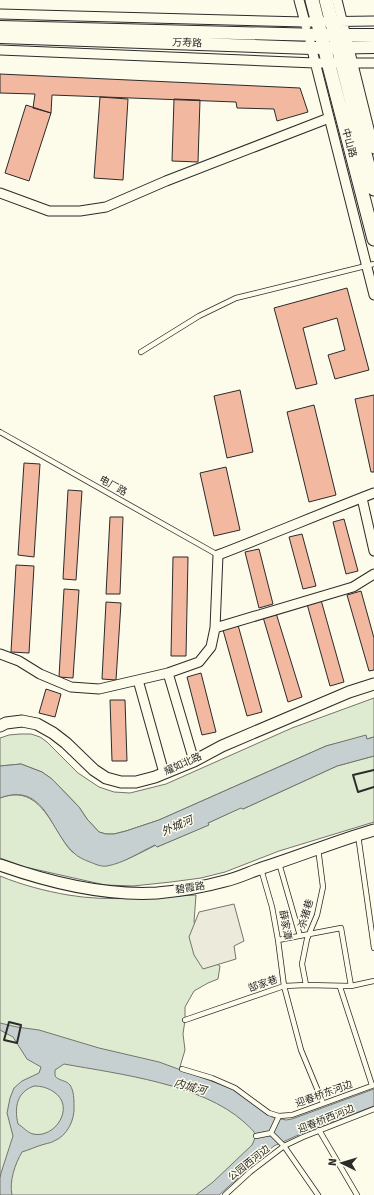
<svg xmlns="http://www.w3.org/2000/svg" width="374" height="1195" font-family="Signika,'Noto Sans SC',sans-serif">
<style>
.green{fill:#deebd1;stroke:#74746e}
.parking{fill:#eceadb;stroke:#74746e}
.water{fill:#c7d0d0;stroke:#74746e;fill-rule:evenodd}
.building{fill:#f2b8a0;stroke:#2b2b2b}
.lines{fill:none;stroke-linecap:round;stroke-linejoin:round}
.service-casing{stroke:#2b2b2b;stroke-width:6}
.minor-casing{stroke:#2b2b2b;stroke-width:11}
.tertiary-casing{stroke:#2b2b2b;stroke-width:13}
.secondary-casing{stroke:#2b2b2b;stroke-width:14}
.primary-casing{stroke:#2b2b2b;stroke-width:15}
.service{stroke:#fdfbea;stroke-width:4.5}
.minor{stroke:#fdfbea;stroke-width:9}
.tertiary{stroke:#fdfbea;stroke-width:11}
.secondary{stroke:#fdfbea;stroke-width:12}
.primary{stroke:#fdfbea;stroke-width:13}
.wall{stroke:#2b2b2b;stroke-width:2}
.labels{text-anchor:middle;dominant-baseline:central;stroke-width:3;stroke-linejoin:round;paint-order:stroke}
.street-label{font-size:10px;fill:#2b2b2b;stroke:#fdfbea}
.water-label{font-size:11px;font-style:italic;fill:#2b2b2b;stroke:#fdfbea}
</style>
<rect width="100%" height="100%" fill="#fdfbea"/>
<path class="green" d="M374 698V737L367 739 366 736 326 746 159 820 126 831 114 834H106L99 832 87 819 79 807 52 779 42 772 21 764 0 766V738L9 735 20 734H31L40 737 47 742 78 773 99 787 114 792 130 793 166 784 292 728Z
M374 756V822L279 851 225 872 201 878 171 882 133 886 105 885 25 867 0 858V798C34 785 47 815 62 838 65 843 69 850 74 853 76 854 119 861 122 861 127 860 150 848 156 845L157 847 208 825V823L242 807 243 809 337 766Z
M0 876C22 885 45 891 68 895 108 902 156 897 196 895L194 922 209 960 220 966 218 979 208 983 194 991 185 1007V1020L183 1034 185 1050 179 1070 209 1080 268 1143 209 1195H0Z"/>
<path class="parking" d="M234 904 244 941 234 946 236 959 203 969 194 955 189 937 199 912Z"/>
<path class="water" d="M366 735 367 739 374 737V756L337 766 243 809 241 808 208 823 209 825 157 847 155 845C140 852 124 863 107 866 101 867 95 864 90 862 84 860 78 857 74 853 50 832 45 781 0 798V766L21 764 42 772 52 779 79 807 87 819 99 832 106 834H114L126 831 159 820 326 746Z
M0 1023 17 1027 39 1030 99 1048 159 1062 233 1089 272 1117 286 1120 292 1119 374 1089V1106L296 1136 274 1146 219 1195H196L213 1182 252 1145 256 1136C254 1130 249 1127 244 1122 202 1084 119 1074 64 1064L55 1070V1076C59 1081 66 1080 70 1085 74 1091 74 1100 74 1106 75 1120 67 1136 54 1141 51 1143 48 1143 45 1144 37 1146 29 1150 22 1152 15 1164 9 1181 12 1195H0V1178L1 1173 13 1136 7 1113 10 1098 14 1088 22 1081 39 1073 41 1067 27 1059 13 1037 0 1030ZM34 1086C42 1086 48 1088 54 1092 76 1107 55 1139 33 1134 28 1133 23 1127 18 1124 14 1107 17 1092 34 1086Z"/>
<path class="building" d="M0 74 300 88 308 112 277 121 274 109 237 108 236 102 52 95 51 113 33 108 35 94 0 93Z
M100 97 128 99 123 180 94 178Z
M174 99 200 100 198 162 172 161Z
M26 105 51 113 29 181 5 173Z
M347 288 369 370 335 379 328 355 345 350 337 318 303 328 317 384 296 389 274 308Z
M240 390 253 452 227 458 214 396Z
M374 395V472H371L355 399Z
M314 405 336 495 309 502 287 412Z
M24 463 40 464 34 557 18 555Z
M226 467 240 530 214 536 200 473Z
M68 490 82 491 76 580 63 579Z
M110 517H123L120 594H106Z
M344 519 358 571 346 574 333 522Z
M302 534 316 586 303 589 289 537Z
M259 549 273 604 259 608 245 552Z
M173 557H188L186 656H171Z
M16 565 34 566 29 653 11 652Z
M64 589 79 590 73 678 59 677Z
M361 591 374 638V670L369 671 347 595Z
M321 600 344 682 330 686 307 604Z
M106 602 121 603 116 680 102 679Z
M276 613 302 697 288 702 263 617Z
M238 625 262 712 247 716 223 630Z
M201 673 216 732 202 735 187 677Z
M46 689 61 694 55 717 39 713Z
M110 700H125L127 761H112Z"/>
<g class="lines">
<g class="service-casing">
<path id="service" d="M141 352 199 316 236 298 374 264
M0 432 218 555
M358 835 374 948
M279 863 300 936
M261 869 272 907 278 940 284 986 301 1050 323 1103
M278 940 341 928 351 986
M306 985 302 964 307 939 317 915 323 887 318 848
M340 987 372 1085
M185 1020 284 986 306 985 351 986 374 981
M182 1069 212 1078 235 1088 269 1113 279 1116 292 1115 374 1085
M279 1116 271 1133 284 1146 318 1195
M319 1130 357 1195
M256 1136 271 1133
M225 1195 250 1172 284 1146 303 1137 374 1109"/>
</g>
<g class="minor-casing">
<path id="minor" d="M299 0 306 26
M337 0 374 149
M0 14 305 22 374 21
M310 42 374 295
M0 50 315 63H374
M0 193 49 211H80L106 207 166 181 329 118
M362 498 374 551
M215 628 218 555C270 535 322 513 374 493
M0 654 19 661 40 674 71 687 99 689 168 673 199 662 211 647 215 628 353 587 374 574
M168 673 194 761
M138 680 164 773"/>
</g>
<g class="tertiary-casing">
<path id="tertiary" d="M0 726 6 723 22 721 37 724 53 733 66 743 94 770 106 778 121 782H136L155 777 194 761 222 746 349 692 374 684
M0 865C48 882 105 896 157 893 179 891 203 887 225 881 238 878 250 872 262 868 300 856 336 841 374 830"/>
</g>
<g class="secondary-casing">
<path id="secondary" d="M0 27 321 35H374
M0 37 311 48 374 47"/>
</g>
<g class="primary-casing">
<path id="primary" d="M312 0 374 239
M326 0 374 189"/>
</g>
<use href="#service" class="service"/>
<use href="#minor" class="minor"/>
<use href="#tertiary" class="tertiary"/>
<use href="#secondary" class="secondary"/>
<use href="#primary" class="primary"/>
<path class="wall" d="M374 770 353 775 358 792 374 787
M9 1022 21 1025 17 1043 4 1040Z"/>
</g>
<g class="labels">
<g class="street-label">
<text transform="translate(187 43) rotate(2)">万寿路</text>
<text transform="translate(349 143) rotate(75)">中山路</text>
<text transform="translate(113 486) rotate(29)">电厂路</text>
<text transform="translate(183 764) rotate(-24)">耀如北路</text>
<text transform="translate(190 888) rotate(-9)">碧霞路</text>
<text transform="translate(306 914) rotate(-73)">杀猪巷</text>
<text transform="translate(285 925) rotate(80)">薛家潭</text>
<text transform="translate(263 984) rotate(-19)">郜家巷</text>
<text transform="translate(324 1094) rotate(-20)">迎春桥东河边</text>
<text transform="translate(326 1119) rotate(-22)">迎春桥西河边</text>
<text transform="translate(249 1163) rotate(-39)">公园西河边</text>
</g>
<g class="water-label">
<text transform="translate(177 826) rotate(-23)">外城河</text>
<text transform="translate(190 1087) rotate(15)">内城河</text>
</g>
</g>
<g transform="translate(342 1163) rotate(275)" stroke="#fdfbea" stroke-width="3" paint-order="stroke">
<path d="M0-3L7 15L0 10L-7 15Z" fill="#2b2b2b"/>
<text y="-6" font-size="11" font-weight="bold" text-anchor="middle" fill="#2b2b2b">N</text>
</g>
</svg>
